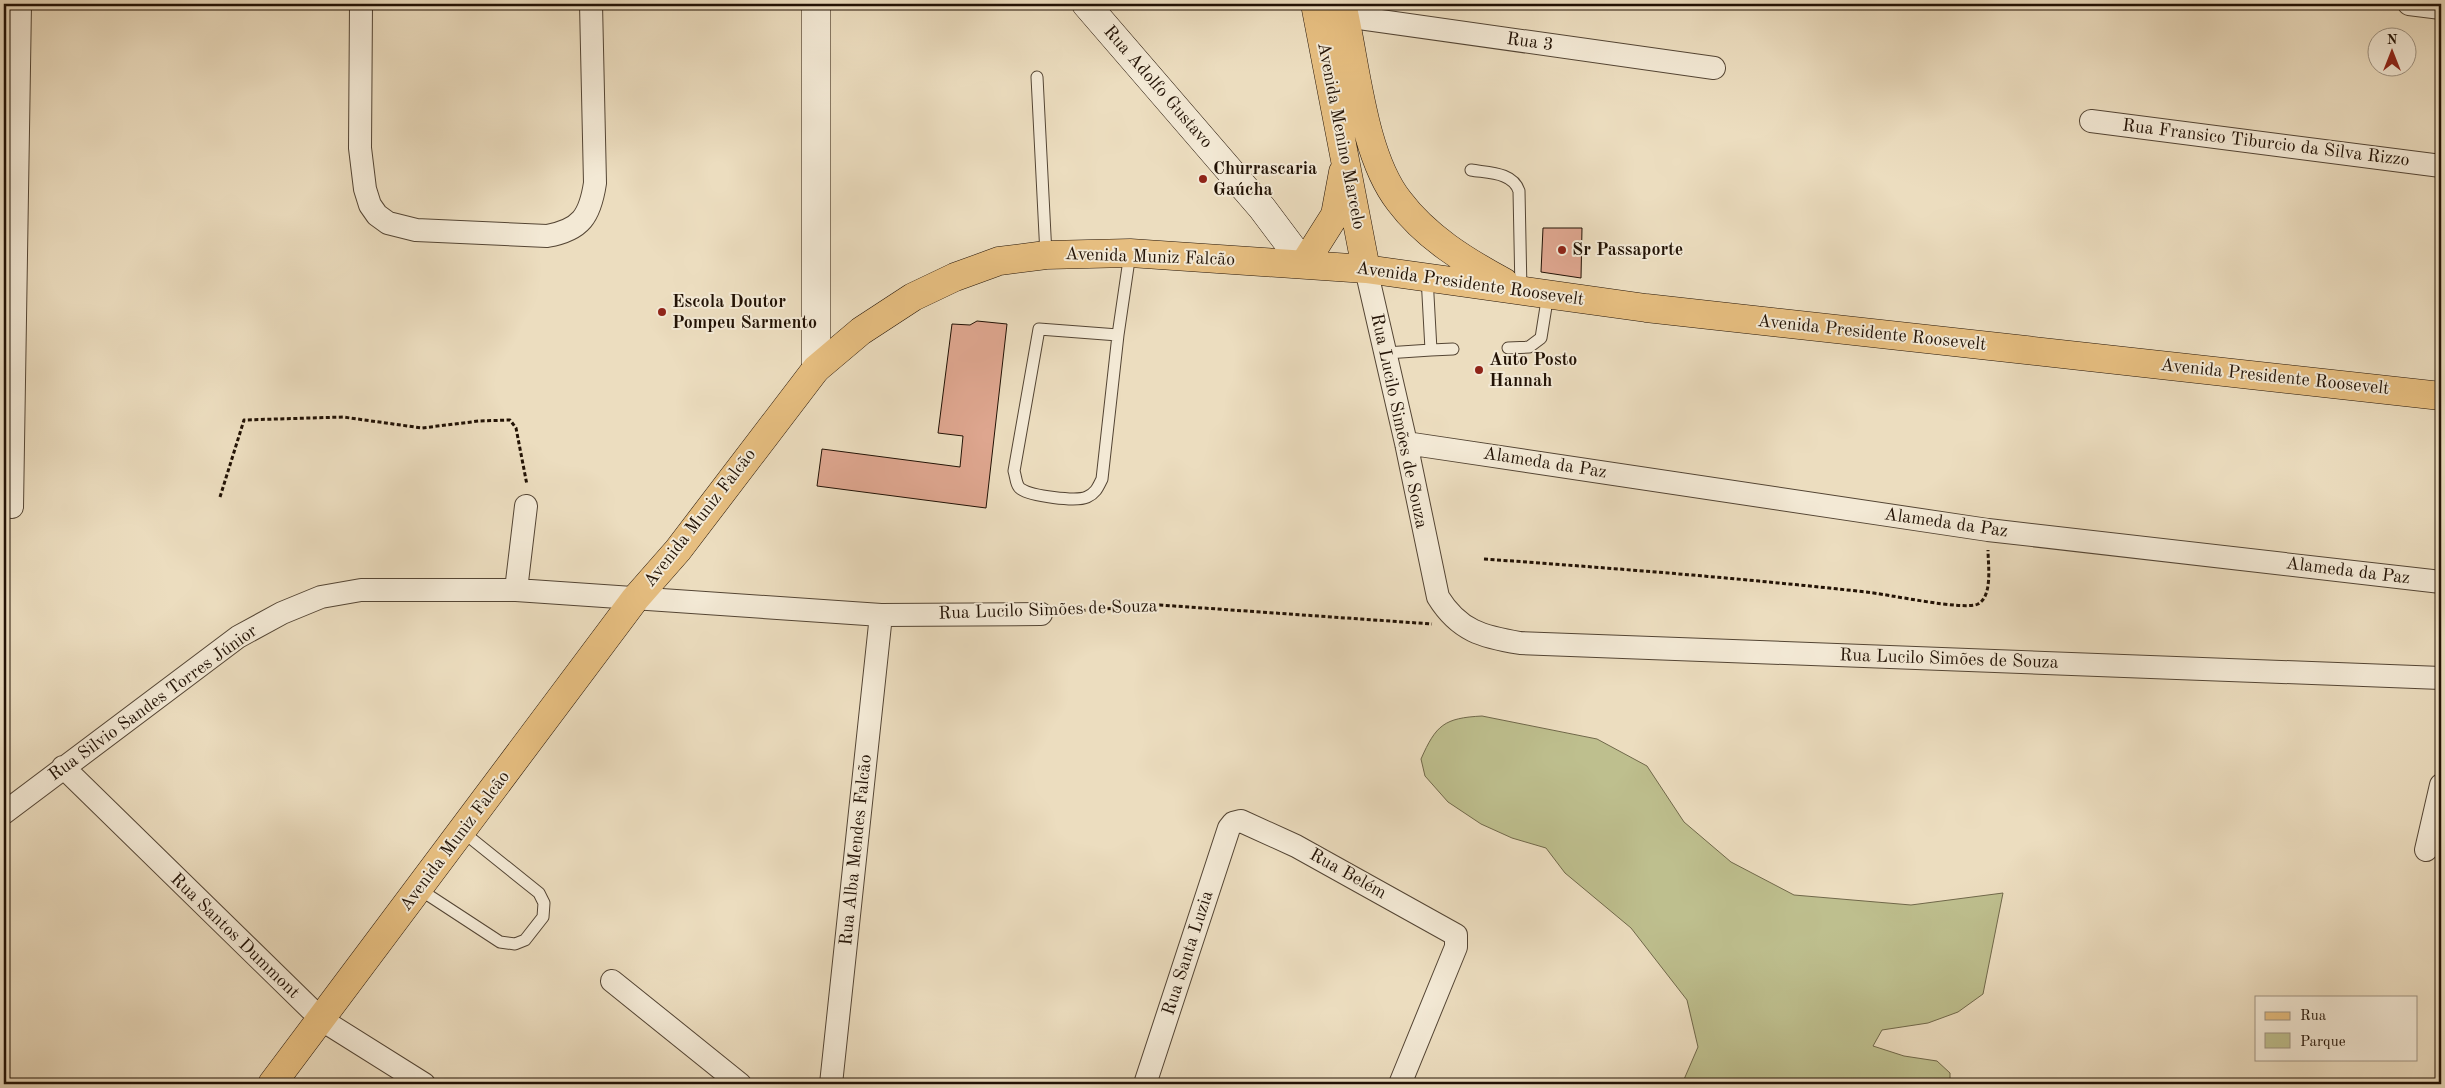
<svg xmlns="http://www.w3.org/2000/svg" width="2445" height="1088" font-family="'Old Standard TT',serif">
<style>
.green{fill:#bebf8e;stroke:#70684a}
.building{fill:#dea68f;stroke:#221205}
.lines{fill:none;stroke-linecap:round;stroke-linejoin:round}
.lane-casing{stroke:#544534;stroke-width:13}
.street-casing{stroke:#544534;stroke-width:24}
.secondary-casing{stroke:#221205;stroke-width:29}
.primary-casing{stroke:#221205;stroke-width:29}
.path{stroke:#221205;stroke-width:3;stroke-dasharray:4 2.5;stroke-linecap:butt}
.lane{stroke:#f3e9d5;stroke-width:11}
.street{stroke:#f3e9d5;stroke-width:22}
.secondary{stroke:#f3e9d5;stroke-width:28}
.primary{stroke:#e6be80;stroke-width:28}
.poi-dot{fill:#8f2418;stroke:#f3e9d5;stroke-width:2}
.labels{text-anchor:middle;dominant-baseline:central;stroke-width:4;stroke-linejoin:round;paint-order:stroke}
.street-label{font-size:18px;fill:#221205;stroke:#f3e9d5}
.poi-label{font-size:18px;font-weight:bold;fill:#221205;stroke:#f3e9d5;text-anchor:start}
</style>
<rect width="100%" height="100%" fill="#ecddbf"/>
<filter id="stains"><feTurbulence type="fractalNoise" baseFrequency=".004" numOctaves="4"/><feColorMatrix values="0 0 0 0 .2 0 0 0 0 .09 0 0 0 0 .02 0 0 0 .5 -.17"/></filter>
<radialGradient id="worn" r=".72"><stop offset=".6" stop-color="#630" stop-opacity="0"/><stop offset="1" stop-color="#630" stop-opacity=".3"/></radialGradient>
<path class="green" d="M1482 716 1597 739 1647 766 1684 822 1731 862 1794 895 1911 905 2003 893 1983 994 1958 1012 1928 1023 1882 1030 1873 1046 1904 1056 1937 1061 1950 1073V1084H1682L1698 1047 1687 1000 1631 928 1565 873 1546 848 1512 838 1481 824 1448 802 1425 776 1421 759C1436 725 1444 718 1482 716Z"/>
<path class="building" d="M1543 228H1582L1581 278 1541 272Z
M977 321 1007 324 986 508 817 486 822 449 960 467 963 436 938 433 952 324 970 325Z"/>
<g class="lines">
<g class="lane-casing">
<path id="lane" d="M1037 77 1046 255
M1471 170C1488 173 1513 172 1519 191L1521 291
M1427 277 1431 350 1453 349
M1118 335 1039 329 1014 471C1016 477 1016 486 1021 489 1031 496 1076 502 1087 497 1096 493 1098 487 1102 479L1118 335 1130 253
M1508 348 1529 347 1541 338 1548 294
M1386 353 1431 350
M419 889 500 942 515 944 525 940 543 917 544 903 539 893 463 832"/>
</g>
<g class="street-casing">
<path id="street" d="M361 4 360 148 365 189 370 205 377 215 388 223 416 230 547 236C581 230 590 216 595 183L591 4
M2409 4 2441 8
M1345 16 1714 68
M2091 121 2441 166
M1366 269 1406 443 1438 597C1459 631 1483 637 1520 643L2441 678
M1406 443 1988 530 2441 582
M12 507 20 4
M516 590 526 506
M63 767 322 1020 424 1084
M4 813 238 637 282 613 321 597 361 590H516L881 615 1041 614
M2426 850 2441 785
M612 981 740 1084
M831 1084 881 615
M1145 1084 1229 828 1233 823 1241 821 1296 846 1456 935V947L1400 1084"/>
</g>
<g class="secondary-casing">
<path id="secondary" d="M816 4V369
M1086 4 1262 208 1304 264"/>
</g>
<g class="primary-casing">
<path id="primary" d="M1315 4 1366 269
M1342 4C1356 62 1362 154 1399 201 1426 237 1465 261 1504 282
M1304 264 1335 215 1343 172
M272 1084 635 599 678 550 816 369 861 331 913 297 955 277 999 261 1046 255 1130 253 1366 269 1646 308 2441 396"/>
</g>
<path class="path" d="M220 497 244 420 343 417 422 428 479 421 510 420 516 428 527 485
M1484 559C1612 568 1739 578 1866 592 1887 594 1964 611 1978 604 1993 596 1988 564 1988 550
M1062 612 1160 605 1432 624"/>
<use href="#lane" class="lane"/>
<use href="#street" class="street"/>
<use href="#secondary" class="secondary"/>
<use href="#primary" class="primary"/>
</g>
<g class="poi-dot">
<circle cx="1203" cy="179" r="5"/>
<circle cx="1562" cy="250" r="5"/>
<circle cx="662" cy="312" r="5"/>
<circle cx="1479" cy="370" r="5"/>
</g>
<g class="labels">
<g class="street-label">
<text transform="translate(1530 42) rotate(8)">Rua 3</text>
<text transform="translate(1158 87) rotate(49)">Rua Adolfo Gustavo</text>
<text transform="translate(1341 136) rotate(79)">Avenida Menino Marcelo</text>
<text transform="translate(2266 143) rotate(7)">Rua Fransico Tiburcio da Silva Rizzo</text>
<text transform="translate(1150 257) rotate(2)">Avenida Muniz Falcão</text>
<text transform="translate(1470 284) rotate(8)">Avenida Presidente Roosevelt</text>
<text transform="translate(1872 333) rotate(6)">Avenida Presidente Roosevelt</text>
<text transform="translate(2275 377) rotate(6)">Avenida Presidente Roosevelt</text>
<text transform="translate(1399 421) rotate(78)">Rua Lucilo Simões de Souza</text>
<text transform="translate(1545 463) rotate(9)">Alameda da Paz</text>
<text transform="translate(700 518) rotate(-52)">Avenida Muniz Falcão</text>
<text transform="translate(1946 523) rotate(8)">Alameda da Paz</text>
<text transform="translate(2348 571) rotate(7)">Alameda da Paz</text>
<text transform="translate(1048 610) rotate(-2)">Rua Lucilo Simões de Souza</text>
<text transform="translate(1949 659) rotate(2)">Rua Lucilo Simões de Souza</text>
<text transform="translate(153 703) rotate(-36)">Rua Silvio Sandes Torres Júnior</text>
<text transform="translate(455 841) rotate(-53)">Avenida Muniz Falcão</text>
<text transform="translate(856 850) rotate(-84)">Rua Alba Mendes Falcão</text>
<text transform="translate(1348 874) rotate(29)">Rua Belém</text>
<text transform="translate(235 936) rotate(44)">Rua Santos Dummont</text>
<text transform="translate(1188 953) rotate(-72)">Rua Santa Luzia</text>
</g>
<g class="poi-label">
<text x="1213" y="169">Churrascaria<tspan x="1213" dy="21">Gaúcha</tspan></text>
<text x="1572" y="250">Sr Passaporte</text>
<text x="672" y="302">Escola Doutor<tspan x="672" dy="21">Pompeu Sarmento</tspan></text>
<text x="1489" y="360">Auto Posto<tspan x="1489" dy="21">Hannah</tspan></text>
</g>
</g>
<rect width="2445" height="1088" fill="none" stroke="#ecddbf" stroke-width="20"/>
<rect x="5" y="5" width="2435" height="1078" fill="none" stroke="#221205" stroke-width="2.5"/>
<rect x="10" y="10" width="2425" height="1068" fill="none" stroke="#221205"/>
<rect x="2255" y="996" width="162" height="65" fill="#f3e9d5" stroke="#9f9382"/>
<rect x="2265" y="1012" width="25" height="8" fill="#e6be80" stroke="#9f9382"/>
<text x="2300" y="1020" font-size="15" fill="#221205">Rua</text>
<rect x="2265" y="1033" width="25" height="15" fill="#bebf8e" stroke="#9f9382"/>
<text x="2300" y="1046" font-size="15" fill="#221205">Parque</text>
<g transform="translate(2392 52)"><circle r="24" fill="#f3e9d5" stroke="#9f9382"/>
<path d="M0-4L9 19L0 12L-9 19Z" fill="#8f2418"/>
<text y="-8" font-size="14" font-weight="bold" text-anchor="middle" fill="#221205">N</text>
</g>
<rect width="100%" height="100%" filter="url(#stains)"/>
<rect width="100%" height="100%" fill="url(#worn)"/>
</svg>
